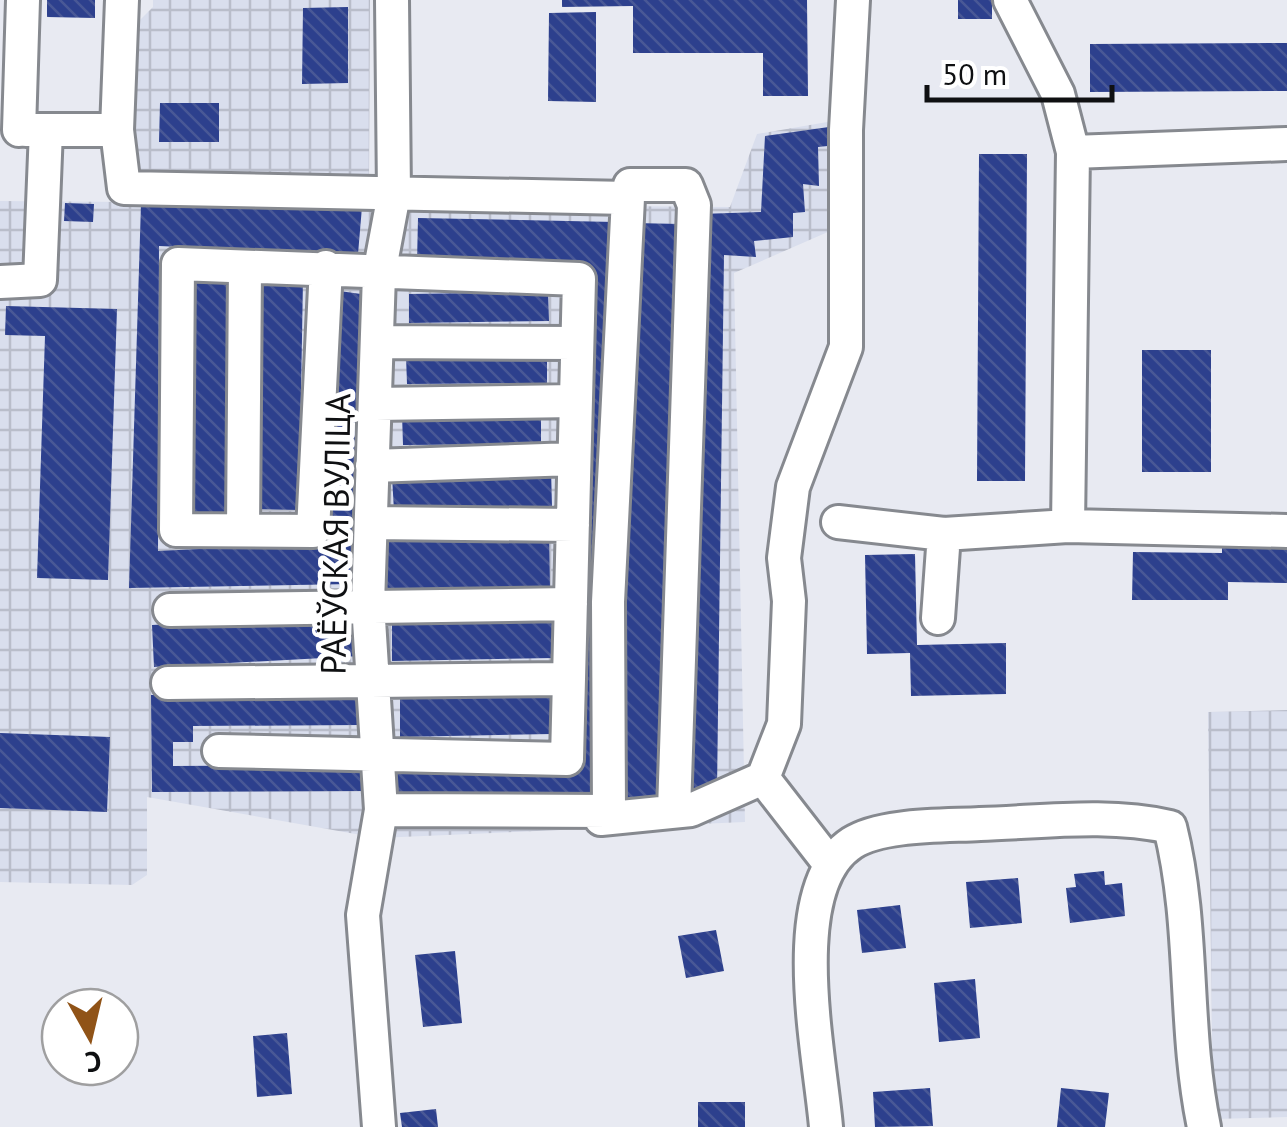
<svg xmlns="http://www.w3.org/2000/svg" width="1287" height="1127" font-family="'PT Sans',sans-serif">
<style>
.industrial{fill:url(#industrial-grid)}
.building{fill:url(#building-back-hatch)}
.lines{fill:none;stroke-linecap:round;stroke-linejoin:round}
.minor-casing{stroke:#86898f;stroke-width:38}
.minor{stroke:#fff;stroke-width:32}
.labels{text-anchor:middle;dominant-baseline:central;stroke-width:10;stroke-linejoin:round;paint-order:stroke}
.street-label{font-size:35px;fill:#0f1012;stroke:#fff}
</style>
<defs>
<pattern id="industrial-grid" width="8" height="8" patternUnits="userSpaceOnUse" patternTransform="scale(2.5)"><rect width="8" height="8" fill="#d9deed"/><path d="M0 4h8M4 0v8" fill="none" stroke="#b9bdca"/></pattern>
<pattern id="building-back-hatch" width="6" height="6" patternUnits="userSpaceOnUse" patternTransform="scale(2.5)"><rect width="6" height="6" fill="#2d408d"/><path d="M-1 5l2 2M0 0l6 6M5-1l2 2" fill="none" stroke="#495896"/></pattern>
</defs>
<rect width="100%" height="100%" fill="#e8eaf2"/>
<path class="industrial" d="M153 0H370L369 178 142 176 131 165V29L153 7Z
M839 120 837 228 734 273 745 822 378 838 147 797V875L132 885 0 882V201L730 207 757 134Z
M1287 710V1117L1213 1119 1208 712Z"/>
<path class="building" d="M47 0H95V18L47 17Z
M562 0H807L808 96H763V53H633V6L562 7Z
M958 0H992V19H958Z
M348 7V83L302 84 303 8Z
M596 12V102L548 101 549 13Z
M1287 43V91L1090 92V44Z
M160 103H219V142H159Z
M836 126 837 145 818 147 819 186 803 184 805 212 793 213V237L754 241 756 257 724 255 717 790 683 789 700 214 761 212 765 136Z
M979 154H1027L1025 481H977Z
M65 203 94 204 93 222 64 221Z
M141 204 362 207 358 254 159 246 158 551 326 543 332 290 361 294 352 584 129 588Z
M418 218 615 222 600 801 396 796V765L571 770 584 267 417 263Z
M633 223 681 224 668 809 619 807Z
M258 278 303 279 299 510 254 509Z
M192 283 234 284 230 519 188 518Z
M548 292 549 321 409 323V294Z
M6 306 117 309 108 580 37 578 45 336 5 335Z
M1142 350H1211V472H1142Z
M547 355V383L407 384 406 356Z
M541 413V444L403 445 402 414Z
M551 471 552 507 394 511 392 476Z
M549 533 550 589 387 591V535Z
M1222 538H1287V583L1228 582V600H1132L1133 552 1222 553Z
M915 554 917 645 1006 643V694L911 696 910 653 867 654 865 555Z
M358 614 360 656 154 667 152 625Z
M552 614 553 658 392 661V617Z
M550 690 551 734 400 737V693Z
M359 693 360 725 193 726V742H173V766L365 765V791L152 792 151 695Z
M0 733 110 737 107 812 0 808Z
M1104 871 1105 885 1122 883 1125 916 1070 923 1066 888 1076 887 1074 874Z
M1018 878 1022 923 970 928 966 882Z
M900 905 906 948 862 953 857 910Z
M716 930 724 971 686 978 678 936Z
M455 951 462 1023 423 1027 415 955Z
M975 979 980 1038 939 1042 934 983Z
M287 1033 292 1094 257 1097 253 1036Z
M930 1088 933 1126 875 1127 873 1092Z
M1061 1088 1109 1093 1105 1127H1057Z
M698 1102H745V1127H698Z
M436 1109 438 1127H402L400 1113Z"/>
<g class="lines">
<g class="minor-casing">
<path id="minor" d="M122 0 117 130 124 188 628 198 608 602 609 811 381 810
M1010 0 1058 94 1073 152
M19 130 23 0
M26 130H117
M628 199 630 185H686L694 205 674 811
M0 282 40 280 46 130
M379 342 577 343
M375 404 575 401
M372 466 574 459
M838 522 944 534 1068 526 1073 152 1287 144
M371 523 573 525
M1068 526 1287 531
M243 530 245 268
M170 610 571 604
M938 618 944 534
M168 683 569 679
M219 751 567 759 579 279 178 264 176 530 313 531 326 267
M763 778 829 863
M609 811 601 819 691 810 763 778 784 724 789 601 784 558 793 487 846 347V130L853 0
M379 1127 363 915 381 810 368 604 379 274 394 194 392 0
M826 1127C820 1055 783 888 852 843 881 824 945 826 980 824 1044 822 1107 813 1170 827 1195 927 1183 1026 1204 1127"/>
</g>
<use href="#minor" class="minor"/>
</g>
<g class="labels">
<g class="street-label">
<text transform="translate(335 534) rotate(-89)">РАЁЎСКАЯ ВУЛІЦА</text>
</g>
</g>
<g transform="translate(90 1037) rotate(172)"><circle r="48" fill="#ffffff" stroke="#9f9fa0" stroke-width="2.5"/>
<path d="M0-8L18 38L0 25L-18 38Z" fill="#905317"/>
<text y="-15" font-size="28" font-weight="bold" text-anchor="middle" fill="#0f1012">С</text>
</g>
<path d="M927 85v15h185v-15" fill="none" stroke="#0f1012" stroke-width="5"/>
<text x="942" y="85" font-size="30" fill="#0f1012" stroke="#ffffff" stroke-width="8" paint-order="stroke">50 m</text>
</svg>
